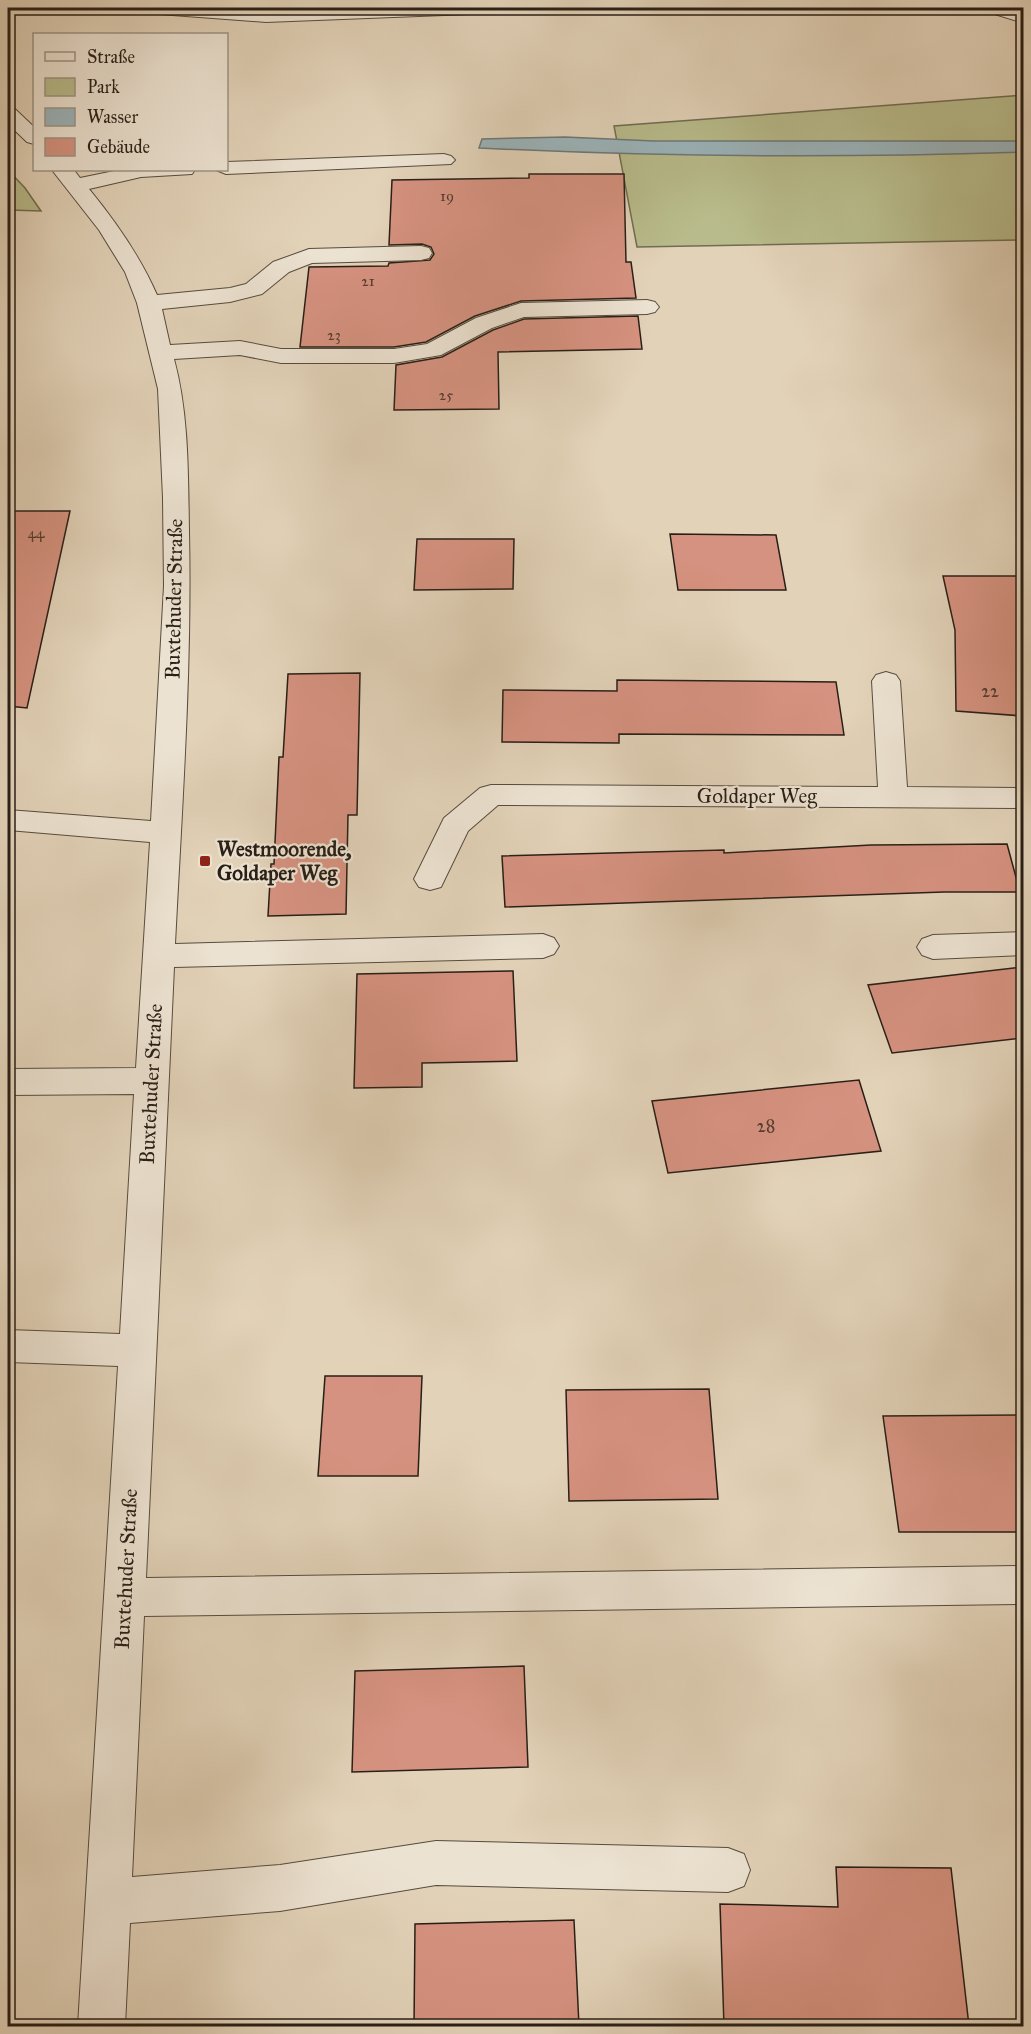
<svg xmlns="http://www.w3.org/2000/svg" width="1031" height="2034" font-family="'IM FELL Great Primer',serif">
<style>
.green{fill:#b8bb8b;stroke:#706d51;stroke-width:1.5}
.water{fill:#9bb4bb;stroke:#6d7879;stroke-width:1.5}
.building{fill:#d69280;stroke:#281f17;stroke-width:1.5}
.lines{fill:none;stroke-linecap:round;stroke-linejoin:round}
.minor-casing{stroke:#564c3f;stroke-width:2}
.minor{fill:#ece2d1;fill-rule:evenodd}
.poi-dot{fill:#8f2418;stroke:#ece2d1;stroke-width:2}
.labels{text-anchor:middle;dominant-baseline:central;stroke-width:4.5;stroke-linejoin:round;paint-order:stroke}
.far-number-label{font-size:15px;fill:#543c31}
.number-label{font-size:18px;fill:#543c31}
.street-label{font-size:21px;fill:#281f17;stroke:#ece2d1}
.poi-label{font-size:21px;font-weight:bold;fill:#281f17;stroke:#ece2d1;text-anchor:start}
</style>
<rect width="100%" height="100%" fill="#e2d2b8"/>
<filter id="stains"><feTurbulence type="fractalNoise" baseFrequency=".00333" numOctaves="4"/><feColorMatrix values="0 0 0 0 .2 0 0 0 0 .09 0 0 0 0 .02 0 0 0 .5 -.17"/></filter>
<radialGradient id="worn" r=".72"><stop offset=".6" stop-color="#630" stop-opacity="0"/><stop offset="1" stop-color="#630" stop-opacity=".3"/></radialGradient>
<path class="green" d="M1023 95V240L637 247 614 126Z
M8 170 25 188 41 211 8 210Z"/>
<path class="water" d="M565 137 654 141H1023L1024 152C842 158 660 157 479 148L482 139Z"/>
<path class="building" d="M529 174H624L626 262H631L636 298 521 301 475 316 426 342 394 347H300L309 267 388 266 389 263 430 260 434 254 431 247 422 244 389 245 392 180 529 178Z
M638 316 642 349 498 352 499 409 394 410 396 365 442 357 493 330 524 319Z
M8 511H70L27 708 8 706Z
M670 534 776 535 786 590H678Z
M417 539H514L513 589 414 590Z
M943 576H1023V716L956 711 955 630Z
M360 673 357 815H348L346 914 268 916 271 864H274L279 757H283L288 674Z
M617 680 836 682 844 735 619 734V743L502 742 503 690 617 691Z
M1007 844 1020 892H944L505 907 502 856 724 850V853L871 845Z
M1023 967V1038L892 1053 868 985Z
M513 971 517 1061 422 1063V1087L354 1088 357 974Z
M859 1080 881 1151 668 1173 652 1101Z
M325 1376H422L418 1476H318Z
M709 1389 718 1499 569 1501 566 1390Z
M1023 1415V1532H899L883 1416Z
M524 1666 528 1767 352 1772 355 1671Z
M836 1867 951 1868 969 2026H724L720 1904 838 1907Z
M574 1920 579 2026H414L415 1924Z"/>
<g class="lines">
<g class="minor-casing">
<path id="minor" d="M150 8H229L266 10 337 8H479L477 12 470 14 266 22 159 14 152 12Z
M986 8H1013L1024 11V23L988 12Z
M8 107 15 109 34 127V144L27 142 8 124Z
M444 154 451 156 455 160 451 164 226 174 216 170H226V162Z
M52 170H74L80 178 119 170H195L192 174 141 177 89 189C116 222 140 256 157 295L230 288 246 284 273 262 309 249 421 246 429 248 432 253 429 258 421 260 312 263 289 272 262 294 230 302 162 309 170 345 240 341 281 349H394L427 344 476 318 521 303 647 300 655 302 659 307 655 312 647 314 524 317 492 328 441 355 394 363H281L240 355 174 359C189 414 188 474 189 531 192 668 182 806 175 944L543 934 554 938 559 946 554 954 543 958 174 967 146 1578 1024 1566V1604L144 1616 132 1877 280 1865 436 1841 728 1848 744 1854 750 1870 744 1886 728 1892 436 1885 280 1911 130 1923 125 2026H78L118 1366 8 1362V1330L120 1334 134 1094 8 1095V1069L136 1068 150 842 8 830V810L151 821 164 586 163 498 158 389 137 303 125 272 99 230Z
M886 672 896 675 900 681 907 787 1024 788V808L498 805 468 831 441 887 430 890 419 887 414 879 444 818 480 788 491 785 878 787 872 681 876 675Z
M1024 932V955L933 959 922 955 917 947 922 939 933 935Z"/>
</g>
<use href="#minor" class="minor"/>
</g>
<rect class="poi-dot" x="199" y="855" width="12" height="12" rx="3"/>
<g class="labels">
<g class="far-number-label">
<text x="447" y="196">19</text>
<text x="368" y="281">21</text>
<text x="334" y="335">23</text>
<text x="446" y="395">25</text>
<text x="36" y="533">44</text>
</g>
<g class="number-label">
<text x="990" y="691">22</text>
<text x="766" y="1126">28</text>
</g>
<g class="street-label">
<text transform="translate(174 599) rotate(-89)">Buxtehuder Straße</text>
<text x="757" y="796">Goldaper Weg</text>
<text transform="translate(151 1084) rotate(-87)">Buxtehuder Straße</text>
<text transform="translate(126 1569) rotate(-87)">Buxtehuder Straße</text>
</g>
<g class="poi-label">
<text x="217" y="849">Westmoorende,<tspan x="217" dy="24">Goldaper Weg</tspan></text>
</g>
</g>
<rect width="1031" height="2034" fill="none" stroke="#e2d2b8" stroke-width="30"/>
<rect x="9" y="9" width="1013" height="2016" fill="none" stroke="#281f17" stroke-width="3"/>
<rect x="15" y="15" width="1001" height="2004" fill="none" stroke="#281f17" stroke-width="1.5"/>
<rect x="33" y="33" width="195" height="138" fill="#ece2d1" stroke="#9e9487" stroke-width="1.5"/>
<rect x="45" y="52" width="30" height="9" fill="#ece2d1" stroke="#9e9487" stroke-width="1.5"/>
<text x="87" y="63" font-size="18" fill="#281f17">Straße</text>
<rect x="45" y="78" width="30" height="18" fill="#b8bb8b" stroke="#9e9487" stroke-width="1.5"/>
<text x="87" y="93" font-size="18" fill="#281f17">Park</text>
<rect x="45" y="108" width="30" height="18" fill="#9bb4bb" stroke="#9e9487" stroke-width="1.5"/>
<text x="87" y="123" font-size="18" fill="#281f17">Wasser</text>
<rect x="45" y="138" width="30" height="18" fill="#d69280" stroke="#9e9487" stroke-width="1.5"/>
<text x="87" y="153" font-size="18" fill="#281f17">Gebäude</text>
<rect width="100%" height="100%" filter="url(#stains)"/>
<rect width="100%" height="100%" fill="url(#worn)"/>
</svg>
